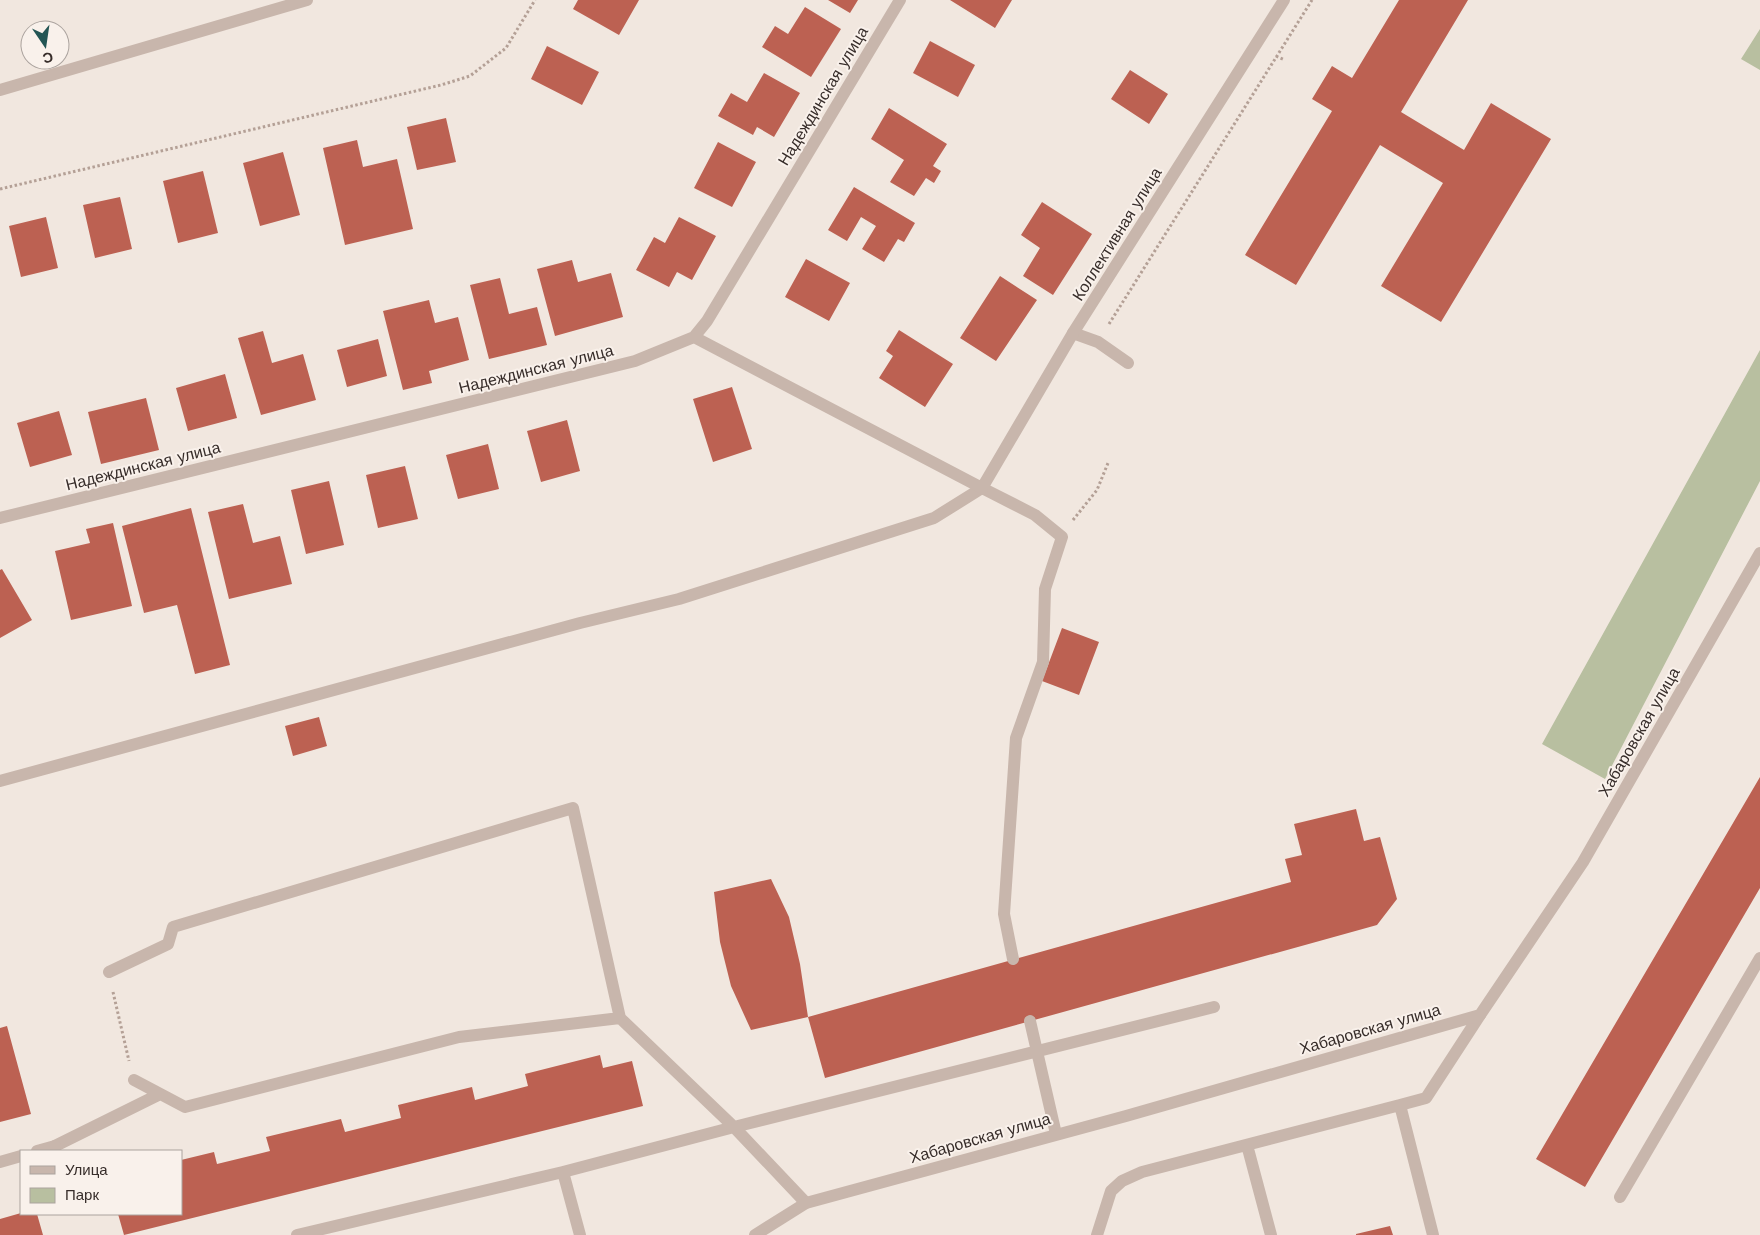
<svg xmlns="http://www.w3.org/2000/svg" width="1760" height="1235" font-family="'Work Sans',sans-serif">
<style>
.green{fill:#b8bfa0}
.building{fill:#bc6152}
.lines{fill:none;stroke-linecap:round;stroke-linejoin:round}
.path{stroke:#b4a096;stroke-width:3;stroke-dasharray:2.5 2.5;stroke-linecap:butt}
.service{stroke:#c8b6ac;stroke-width:12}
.minor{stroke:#c8b6ac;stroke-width:12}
.labels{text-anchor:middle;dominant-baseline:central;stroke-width:4;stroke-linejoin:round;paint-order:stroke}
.street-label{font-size:16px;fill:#372d2a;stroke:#f9f1eb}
</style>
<rect width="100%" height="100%" fill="#f1e7df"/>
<path class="green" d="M1760 29V70L1741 59Z
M1760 350V481L1605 779 1542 744Z"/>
<path class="building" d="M578 0H639L619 35 573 9Z
M828 0H858L850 13Z
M950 0H1012L995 28Z
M1399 0H1468L1401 112 1464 150 1491 103 1551 139 1441 322 1381 286 1443 183 1380 145 1296 285 1245 255 1332 111 1312 99 1332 66 1352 78Z
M805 7 841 29 811 77 762 47 775 26 788 34Z
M930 41 975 65 958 97 913 73Z
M547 46 599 72 582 105 531 79Z
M1130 70 1168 94 1149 124 1111 99Z
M764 73 800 93 774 137 757 127 753 135 718 116 731 93 747 102Z
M889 108 947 144 933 166 941 171 934 183 926 178 914 196 890 182 904 160 871 139Z
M446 118 456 162 417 170 407 127Z
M357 140 363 167 397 159 413 229 345 245 323 148Z
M718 142 756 162 732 207 694 188Z
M283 152 300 215 260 226 243 163Z
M203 171 218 233 178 243 163 181Z
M854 187 915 223 904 242 898 239 884 262 862 249 876 226 861 217 847 241 828 230Z
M120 197 132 249 95 258 83 205Z
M1042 202 1092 234 1053 295 1023 276 1040 248 1021 235Z
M46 217 58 268 21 277 9 226Z
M679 217 716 236 692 280 677 272 669 287 636 270 654 237 665 243Z
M806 259 850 283 829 321 785 297Z
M572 260 578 282 611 273 623 317 555 336 537 269Z
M1000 276 1037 300 996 361 960 338Z
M500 278 509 314 537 307 547 345 489 359 470 285Z
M429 300 435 323 458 317 469 360 429 371 432 383 403 390 383 311Z
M899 330 953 364 925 407 879 378 893 356 886 351Z
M263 331 272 363 303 354 316 400 261 415 238 338Z
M378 339 387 376 347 387 337 350Z
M225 374 237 418 188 431 176 388Z
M732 387 752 449 713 462 693 399Z
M146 398 159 450 101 464 88 412Z
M59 411 72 455 30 467 17 423Z
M567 420 580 471 541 482 527 431Z
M488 444 499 489 458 499 446 455Z
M405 466 418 519 378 528 366 475Z
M329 481 344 545 306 554 291 490Z
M243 504 253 543 280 536 292 584 229 599 208 512Z
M191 508 230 665 195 674 177 605 144 613 122 526Z
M113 523 132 606 71 620 55 551 90 543 86 529Z
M2 569 32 620 0 638V570Z
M1062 628 1099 642 1079 695 1042 681Z
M319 717 327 746 293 756 285 726Z
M1760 777V888L1585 1187 1536 1159Z
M1356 809 1364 841 1380 837 1397 899 1377 925 825 1078 808 1017 751 1030 731 986 720 942 714 892 771 879 789 917 800 964 808 1017 1291 882 1285 859 1302 855 1294 824Z
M7 1026 31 1114 0 1122V1028Z
M600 1055 603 1068 632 1061 643 1106 124 1235 118 1214H181V1160L214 1152 217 1164 270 1151 266 1137 341 1119 345 1132 401 1118 398 1105 472 1087 475 1100 528 1086 525 1074Z
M21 1213 37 1214 43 1235H0V1219Z
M1390 1226 1393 1235H1356V1234Z"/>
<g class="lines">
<path class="path" d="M1276 56 1285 60
M0 189 441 85 470 76 506 48 535 0
M1109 324 1312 0
M1073 520 1097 490 1108 463
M113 992 129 1061"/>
<path class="service" d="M1073 333 1098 342 1128 363
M0 781 580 623 679 599 934 518 982 488 1035 515 1062 537 1045 589 1043 662 1016 738 1004 914 1013 959
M109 972 168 944 173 927 573 808 620 1018
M1030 1021 1056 1134
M134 1080 185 1107 459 1037 620 1018 734 1127 1214 1007
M1247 1145 1271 1235
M55 1146 160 1094
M563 1172 580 1235
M1620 1197 1760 958
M297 1235 563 1172 734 1127 806 1203
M1097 1235 1111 1191 1122 1181 1142 1172 1400 1105
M1433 1235 1400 1105 1426 1098 1480 1015"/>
<path class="minor" d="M0 90 307 0
M694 337 982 488 1073 333 1284 0
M0 518 635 361 694 337 707 321 900 0
M37 1151 55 1146
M0 1162 21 1156
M755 1235 806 1203 1126 1116 1480 1015 1583 862 1760 553"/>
</g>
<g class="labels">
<g class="street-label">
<text transform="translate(823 96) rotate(-59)">Надеждинская улица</text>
<text transform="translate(1117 234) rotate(-58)">Коллективная улица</text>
<text transform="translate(536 369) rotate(-14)">Надеждинская улица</text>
<text transform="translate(143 466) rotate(-14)">Надеждинская улица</text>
<text transform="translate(1639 732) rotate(-60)">Хабаровская улица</text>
<text transform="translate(1370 1029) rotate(-16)">Хабаровская улица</text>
<text transform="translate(980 1138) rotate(-16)">Хабаровская улица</text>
</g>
</g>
<rect x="20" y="1150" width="162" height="65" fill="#f9f1eb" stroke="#aba39e"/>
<rect x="30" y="1166" width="25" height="8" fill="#c8b6ac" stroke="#aba39e"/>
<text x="65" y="1175" font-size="15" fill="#372d2a">Улица</text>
<rect x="30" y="1188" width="25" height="15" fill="#b8bfa0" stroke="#aba39e"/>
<text x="65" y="1200" font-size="15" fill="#372d2a">Парк</text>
<g transform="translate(45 45) rotate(167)"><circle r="24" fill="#f9f1eb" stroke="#aba39e"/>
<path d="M0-4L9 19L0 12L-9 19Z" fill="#235554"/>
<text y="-8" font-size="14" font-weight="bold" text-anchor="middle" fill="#372d2a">С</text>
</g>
</svg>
